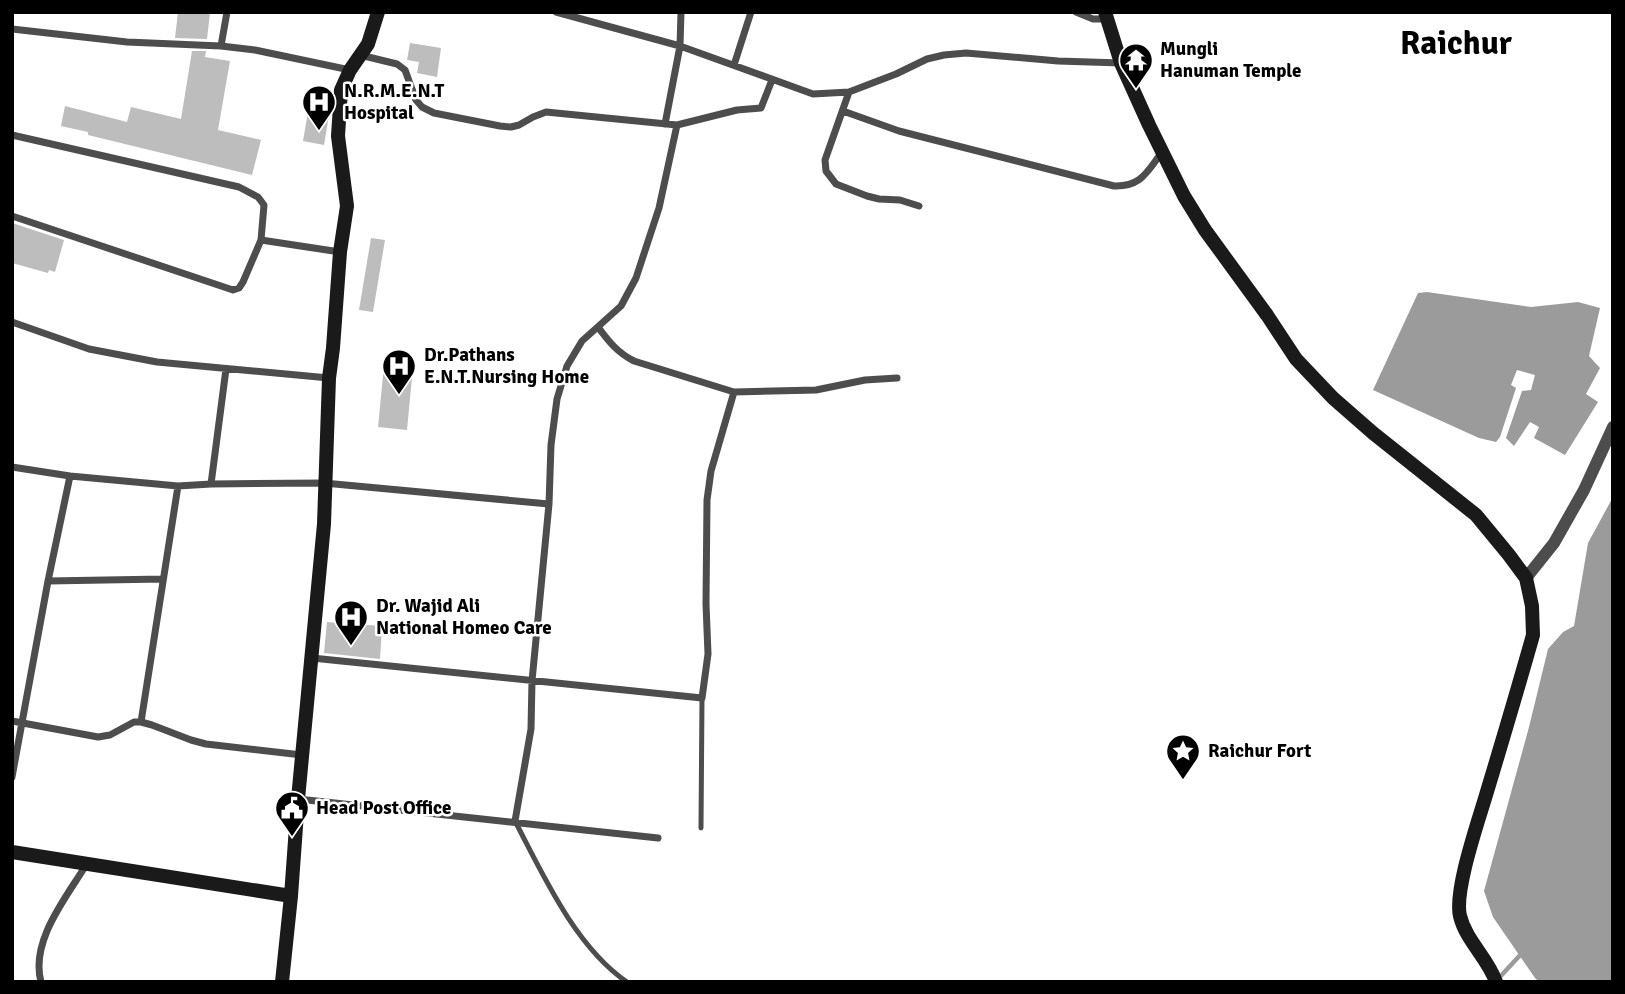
<svg xmlns="http://www.w3.org/2000/svg" width="1625" height="994" font-family="Signika,sans-serif">
<style>
.water{fill:#9b9b9b}
.lines{fill:none;stroke-linecap:round;stroke-linejoin:round}
.stream{stroke:#9b9b9b;stroke-width:4.5}
.building{fill:#bdbdbd}
.service{stroke:#4d4d4d;stroke-width:5}
.minor{stroke:#4d4d4d;stroke-width:7}
.tertiary{stroke:#4d4d4d;stroke-width:12}
.secondary{stroke:#1a1a1a;stroke-width:14}
.labels{text-anchor:middle;dominant-baseline:central;stroke-width:5;stroke-linejoin:round;paint-order:stroke}
.poi-label{font-size:19px;font-weight:bold;fill:#000;stroke:#fff;text-anchor:start}
.town-label{font-size:33px;font-weight:bold;fill:#000;stroke:#fff}
</style>
<rect width="100%" height="100%" fill="#fff"/>
<path class="water" d="M1427 292 1531 307 1578 302 1600 308 1589 356 1600 368 1586 394 1598 402 1565 455 1534 438 1539 427 1530 422 1514 446 1506 438 1522 391 1531 390 1535 375 1517 370 1511 385 1516 388 1500 437 1496 442 1479 438 1373 390 1418 293Z
M1613 497V982H1539L1535 978 1493 917 1484 891 1529 727 1548 649 1563 632 1574 626 1588 543Z"/>
<g class="lines">
<path class="stream" d="M1498 979 1523 952"/>
</g>
<path class="building" d="M178 12 210 13 207 39 175 38Z
M410 43 441 48 437 77 417 73 419 62 407 60Z
M192 51H206L205 57 230 61 218 130 261 140 252 175 88 135V132L61 126 65 106 127 122 131 107 181 119Z
M309 106 330 109 324 145 303 141Z
M12 223 64 240 55 272 49 270 48 273 12 263Z
M371 238 385 240 373 312 359 310Z
M384 365 413 367 407 430 378 427Z
M327 622 382 626 380 659 324 653Z"/>
<g class="lines">
<path class="service" d="M516 823C544 877 576 947 627 982
M701 828 702 698"/>
<path class="minor" d="M556 12 680 46 813 94 849 92 896 74 927 59 944 55 966 53 1058 61 1121 63
M1076 12 1093 19H1107
M12 29 127 42 221 46 255 50 350 70
M221 46 227 12
M360 55 397 64 405 70 416 100 422 107 434 113 500 126 511 127 519 125 533 117 546 112 677 125 737 110 761 108 772 80
M734 65 751 12
M849 92 825 160 826 171 836 184 867 196 879 199 900 200 919 206
M843 111 899 131 1114 186C1142 187 1147 171 1163 151
M665 124 680 46 681 12
M12 135 239 187 258 197 264 205 261 240 340 252
M12 216 233 290 239 288 243 282 261 240
M12 322 89 349 157 362 329 378
M598 327C609 342 618 353 634 361L734 392 816 390 865 380 897 378
M12 467 70 476 178 486 211 484 324 483 549 504
M211 484 226 369
M48 581 163 579
M312 658 702 698 708 654 706 604 707 500 711 471 734 392
M12 721 98 737 110 735 134 722H141L152 725 191 740 206 744 302 755
M141 722 178 486
M12 777 48 581 70 476
M298 799 658 838
M515 821 531 729 532 681 549 504 551 445 557 399 567 366 582 341 621 306 636 278 659 208 677 125
M41 982C30 941 66 898 86 865"/>
<path class="tertiary" d="M1526 578 1554 543 1584 490 1613 427"/>
<path class="secondary" d="M1105 12 1121 63 1149 125 1184 196 1205 230 1267 315 1296 359 1333 398 1373 433 1476 515 1509 555 1526 578 1532 606 1533 635C1518 688 1502 742 1486 795 1478 822 1454 891 1460 916 1466 941 1488 958 1496 982
M12 852 291 896
M282 982 291 896 298 799 324 524 329 378 333 348 340 252 347 206 338 136 341 90 350 70 368 44 378 12"/>
</g>
<defs>
<g id="temple-pin" transform="scale(1.75)"><path d="M0 17L-7.5 6A9.5 9.5 0 1 1 7.5 6Z" fill="#000" stroke="#fff"/><path d="M0-6L5-2H3V0L6.5 2.5H4V6H1.5V3h-3V6H-4V2.5H-6.5L-3 0V-2H-5Z" fill="#fff"/></g>
<g id="hospital-pin" transform="scale(1.75)"><path d="M0 17L-7.5 6A9.5 9.5 0 1 1 7.5 6Z" fill="#000" stroke="#fff"/><path d="M-5-5h3v3.5h4V-5h3V5h-3V1.5h-4V5h-3Z" fill="#fff"/></g>
<g id="sight-pin" transform="scale(1.75)"><path d="M0 17L-7.5 6A9.5 9.5 0 1 1 7.5 6Z" fill="#000" stroke="#fff"/><path d="M0-6L1.8-2.2L6-1.7L2.9 1.2L3.7 5.4L0 3.3L-3.7 5.4L-2.9 1.2L-6-1.7L-1.8-2.2Z" fill="#fff"/></g>
<g id="civic-pin" transform="scale(1.75)"><path d="M0 17L-7.5 6A9.5 9.5 0 1 1 7.5 6Z" fill="#000" stroke="#fff"/><path d="M-.6-6.5H3V-4.5H.6V-3L4-1V1h2V6H-6V1h2V-1L-.6-3ZM-1.2 2.5V6h2.4V2.5Z" fill="#fff"/></g>
</defs>
<g fill-rule="evenodd">
<use href="#temple-pin" x="1136" y="60"/>
<use href="#hospital-pin" x="319" y="102"/>
<use href="#hospital-pin" x="399" y="366"/>
<use href="#hospital-pin" x="351" y="617"/>
<use href="#sight-pin" x="1183" y="751"/>
<use href="#civic-pin" x="292" y="808"/>
</g>
<g class="labels">
<g class="poi-label">
<text x="1160" y="49">Mungli<tspan x="1160" dy="22">Hanuman Temple</tspan></text>
<text x="344" y="91">N.R.M.E.N.T<tspan x="344" dy="22">Hospital</tspan></text>
<text x="424" y="355">Dr.Pathans<tspan x="424" dy="22">E.N.T.Nursing Home</tspan></text>
<text x="376" y="606">Dr. Wajid Ali<tspan x="376" dy="22">National Homeo Care</tspan></text>
<text x="1208" y="751">Raichur Fort</text>
<text x="316" y="808">Head Post Office</text>
</g>
<g class="town-label">
<text x="1456" y="43">Raichur</text>
</g>
</g>
<rect width="1625" height="994" fill="none" stroke="#000000" stroke-width="28"/>
</svg>
